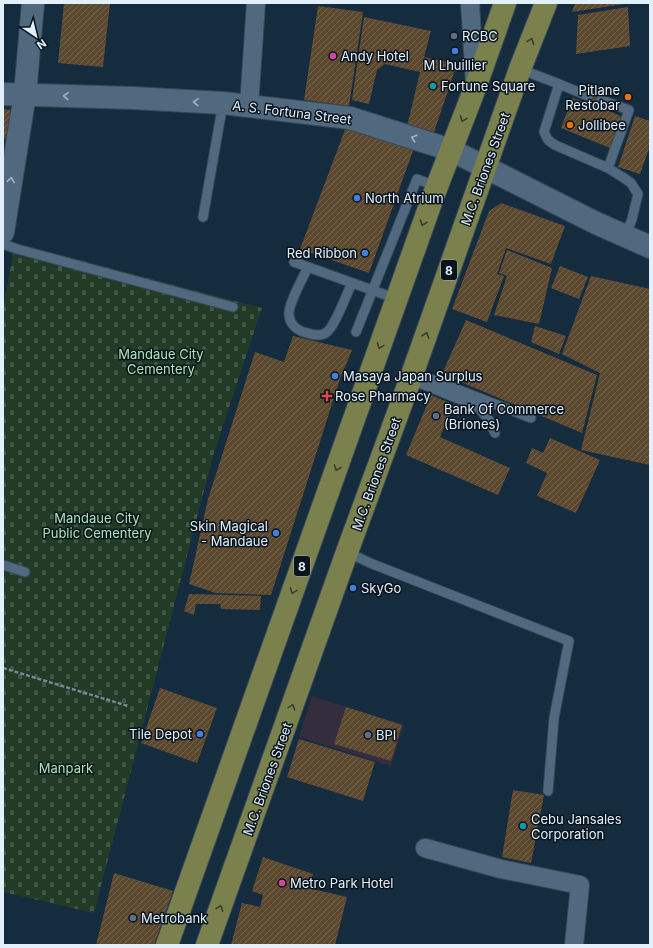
<svg xmlns="http://www.w3.org/2000/svg" width="653" height="948" font-family="Inter,sans-serif">
<style>
.commercial{fill:#342d3e}
.cemetery{fill:url(#cemetery-stones)}
.building{fill:url(#building-hatch)}
.lines{fill:none;stroke-linecap:round;stroke-linejoin:round}
.lane-casing{stroke:#364959;stroke-width:11}
.street-casing{stroke:#364959;stroke-width:20}
.secondary-casing{stroke:#364959;stroke-width:24}
.primary-casing{stroke:#364959;stroke-width:24}
.path{stroke:#768998;stroke-width:2.5;stroke-dasharray:4 2;stroke-linecap:butt}
.lane{stroke:#51697f;stroke-width:9}
.street{stroke:#51697f;stroke-width:18}
.secondary{stroke:#51697f;stroke-width:22}
.primary{stroke:#7b814d;stroke-width:22}
.oneway{stroke:#373f30}
.oneway2{stroke:#a1b3c4}
.service-dot{fill:#5c6f8a;stroke:#09131c;stroke-width:1.5}
.shop-dot{fill:#3f7fe0;stroke:#09131c;stroke-width:1.5}
.hotel-dot{fill:#d1479c;stroke:#09131c;stroke-width:1.5}
.culture-dot{fill:#0f9aa8;stroke:#09131c;stroke-width:1.5}
.food-dot{fill:#e8710a;stroke:#09131c;stroke-width:1.5}
.health-dot{fill:#e0444e;stroke:#09131c;stroke-width:1.5}
.labels{text-anchor:middle;dominant-baseline:central;stroke-width:3;stroke-linejoin:round;paint-order:stroke}
.shield{fill:#09131c;stroke:#a1aeb9;stroke-width:1}
.shield-label{font-size:12px;font-weight:bold;fill:#e2f0fc}
.poi-label{font-size:13px;fill:#e2f0fc;stroke:#09131c;text-anchor:start}
.street-label{font-size:13px;fill:#e2f0fc;stroke:#09131c}
.park-label{font-size:13px;fill:#aae5b4;stroke:#09131c}
</style>
<defs>
<pattern id="cemetery-stones" width="16" height="16" patternUnits="userSpaceOnUse"><rect width="16" height="16" fill="#223b27"/><path d="M2 7V4a2 2 0 0 1 4 0v3zM10 15v-3a2 2 0 0 1 4 0v3z" fill="#425847"/></pattern>
<pattern id="building-hatch" width="6" height="6" patternUnits="userSpaceOnUse"><rect width="6" height="6" fill="#5b482f"/><path d="M-1 1l2-2M0 6l6-6M5 7l2-2" fill="none" stroke="#72634e"/></pattern>
</defs>
<rect width="100%" height="100%" fill="#152c3f"/>
<path class="commercial" d="M312 696 404 725 391 766 299 737Z"/>
<path class="cemetery" d="M15 243 262 308 213 456 94 913 3 892V309Z"/>
<path class="building" d="M64 3H110L103 67 58 63Z
M575 3H624V4L572 12Z
M318 6 363 12 349 106 304 100Z
M628 7 630 46 576 54 578 15Z
M364 17 431 31 424 57 457 64 434 132 407 126 420 72 385 64 377 70 369 104 352 100Z
M589 92 603 97 599 107 621 116 610 148 561 128 572 98 585 102Z
M3 109 11 110 8 139 3 138Z
M635 116 650 121V146L640 174 618 167Z
M346 127 414 148 369 273 300 249Z
M501 203 565 226 551 264 506 248 497 274 504 276 487 322 452 309 489 211Z
M507 250 552 268 539 324 494 315 507 276 499 273Z
M560 266 588 277 579 299 551 288Z
M591 276 650 289V465L581 450 600 373 562 354Z
M466 320 597 375 582 433 442 374Z
M535 326 566 336 559 354 531 342Z
M293 336 352 350 340 379 271 595 216 593 189 584 208 499 255 352 284 362Z
M431 395 454 405 440 437 510 468 498 495 406 455Z
M550 438 600 460 576 513 537 496 547 473 526 463 532 448 543 453Z
M189 594 261 596 260 610 221 609 220 604H196L194 615 184 611Z
M160 688 217 708 197 763 141 743Z
M346 707 402 725 391 761 334 744Z
M299 739 375 762 363 801 287 777Z
M513 790 544 795 531 863 502 857Z
M263 857 313 874 308 888 347 897 335 945H231L242 903 260 907 263 895 252 891Z
M114 873 173 891 154 945H96Z"/>
<g class="lines">
<g class="lane-casing">
<path id="lane" d="M520 69 559 84 544 132 548 140 555 145 608 168 624 178 631 183 638 194 632 219 625 237
M559 84 588 96
M601 100 629 110 608 168
M203 217 223 103
M3 244 17 249 233 307
M294 262 397 299
M308 267C303 278 288 304 289 315 290 325 298 331 307 333 313 335 321 337 327 332 335 326 347 293 352 283
M356 332 417 179 437 187
M413 372 531 418
M410 379 478 407 489 420 495 433
M347 552 370 563 569 641 567 651 554 718 548 791
M3 565 25 572"/>
</g>
<g class="street-casing">
<path id="street" d="M470 3 475 84
M249 106 256 3
M425 848 501 869 580 885 574 945"/>
</g>
<g class="secondary-casing">
<path id="secondary" d="M3 94 133 98 223 103 350 118 451 150 596 223 650 247
M3 232 25 94 33 3"/>
</g>
<g class="primary-casing">
<path id="primary" d="M167 945 434 194 475 88 505 3
M207 945 347 552 413 372 520 69 546 3"/>
</g>
<path class="path" d="M3 668 128 706"/>
<use href="#lane" class="lane"/>
<use href="#street" class="street"/>
<use href="#secondary" class="secondary"/>
<use href="#primary" class="primary"/>
</g>
<defs><path id="oneway-chevron" d="M-2-3.5L2.5 0L-2 3.5" fill="none" stroke-width="1.6" stroke-linecap="round" stroke-linejoin="round"/></defs>
<g class="oneway">
<use href="#oneway-chevron" transform="translate(531 41) rotate(-68)"/>
<use href="#oneway-chevron" transform="translate(463 119) rotate(111)"/>
<use href="#oneway-chevron" transform="translate(423 223) rotate(109)"/>
<use href="#oneway-chevron" transform="translate(426 335) rotate(-71)"/>
<use href="#oneway-chevron" transform="translate(380 346) rotate(110)"/>
<use href="#oneway-chevron" transform="translate(337 468) rotate(110)"/>
<use href="#oneway-chevron" transform="translate(293 591) rotate(110)"/>
<use href="#oneway-chevron" transform="translate(292 707) rotate(-70)"/>
<use href="#oneway-chevron" transform="translate(220 908) rotate(-70)"/>
</g>
<g class="oneway2">
<use href="#oneway-chevron" transform="translate(66 96) rotate(-178)"/>
<use href="#oneway-chevron" transform="translate(196 102) rotate(-177)"/>
<use href="#oneway-chevron" transform="translate(414 138) rotate(-163)"/>
<use href="#oneway-chevron" transform="translate(11 180) rotate(-81)"/>
</g>
<g class="service-dot">
<circle cx="454" cy="36" r="4"/>
<circle cx="436" cy="416" r="4"/>
<circle cx="368" cy="735" r="4"/>
<circle cx="133" cy="918" r="4"/>
</g>
<g class="shop-dot">
<circle cx="455" cy="51" r="4"/>
<circle cx="357" cy="198" r="4"/>
<circle cx="365" cy="253" r="4"/>
<circle cx="335" cy="376" r="4"/>
<circle cx="276" cy="533" r="4"/>
<circle cx="353" cy="588" r="4"/>
<circle cx="200" cy="734" r="4"/>
</g>
<g class="hotel-dot">
<circle cx="333" cy="56" r="4"/>
<circle cx="282" cy="883" r="4"/>
</g>
<g class="culture-dot">
<circle cx="433" cy="86" r="4"/>
<circle cx="523" cy="826" r="4"/>
</g>
<g class="food-dot">
<circle cx="628" cy="97" r="4"/>
<circle cx="570" cy="125" r="4"/>
</g>
<path class="health-dot" d="M325 390h4v4h4v4h-4v4h-4v-4h-4v-4h4z"/>
<g class="labels">
<g class="shield">
<rect x="441" y="260" width="16" height="20" rx="3"/>
<rect x="294" y="556" width="16" height="20" rx="3"/>
</g>
<g class="shield-label">
<text x="449" y="270">8</text>
<text x="302" y="566">8</text>
</g>
<g class="poi-label">
<text x="462" y="36">RCBC</text>
<text x="341" y="56">Andy Hotel</text>
<text x="455" y="65" text-anchor="middle">M Lhuillier</text>
<text x="441" y="86">Fortune Square</text>
<text x="620" y="90" text-anchor="end">Pitlane<tspan x="620" dy="15">Restobar</tspan></text>
<text x="578" y="125">Jollibee</text>
<text x="365" y="198">North Atrium</text>
<text x="357" y="253" text-anchor="end">Red Ribbon</text>
<text x="343" y="376">Masaya Japan Surplus</text>
<text x="335" y="396">Rose Pharmacy</text>
<text x="444" y="409">Bank Of Commerce<tspan x="444" dy="15">(Briones)</tspan></text>
<text x="268" y="526" text-anchor="end">Skin Magical<tspan x="268" dy="15">- Mandaue</tspan></text>
<text x="361" y="588">SkyGo</text>
<text x="192" y="734" text-anchor="end">Tile Depot</text>
<text x="376" y="735">BPI</text>
<text x="531" y="819">Cebu Jansales<tspan x="531" dy="15">Corporation</tspan></text>
<text x="290" y="883">Metro Park Hotel</text>
<text x="141" y="918">Metrobank</text>
</g>
<g class="street-label">
<text transform="translate(292 112) rotate(7)">A. S. Fortuna Street</text>
<text transform="translate(485 169) rotate(-70)">M.C. Briones Street</text>
<text transform="translate(376 474) rotate(-70)">M.C. Briones Street</text>
<text transform="translate(267 779) rotate(-70)">M.C. Briones Street</text>
</g>
<g class="park-label">
<text x="161" y="354">Mandaue City<tspan x="161" dy="15">Cementery</tspan></text>
<text x="97" y="518">Mandaue City<tspan x="97" dy="15">Public Cementery</tspan></text>
<text x="66" y="768">Manpark</text>
</g>
</g>
<rect width="653" height="948" fill="none" stroke="#e2f0fc" stroke-width="8"/>
<g transform="translate(36 36) rotate(145)" stroke="#09131c" stroke-width="3" paint-order="stroke">
<path d="M0-3L7 15L0 10L-7 15Z" fill="#e2f0fc"/>
<text y="-6" font-size="11" font-weight="bold" text-anchor="middle" fill="#e2f0fc">N</text>
</g>
</svg>
